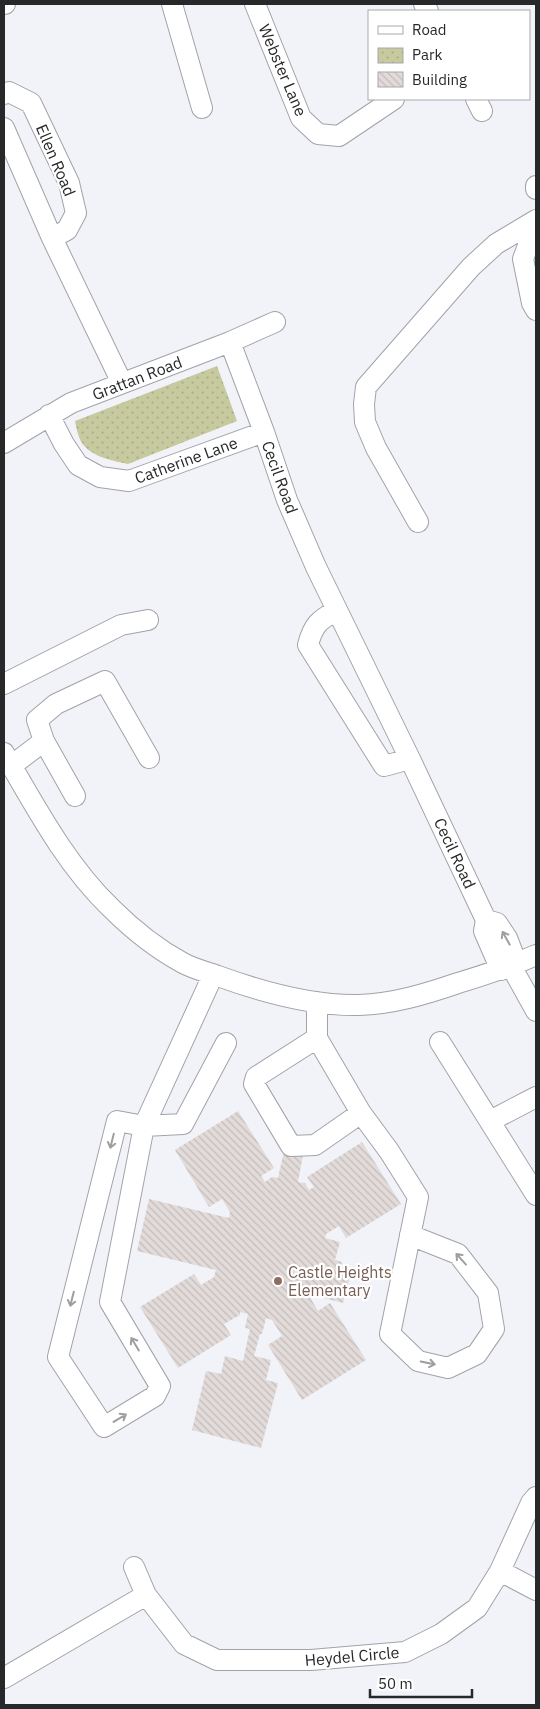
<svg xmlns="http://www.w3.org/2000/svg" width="540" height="1709" font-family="'IBM Plex Sans',sans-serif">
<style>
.park{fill:url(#park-dots)}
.building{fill:url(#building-back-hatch)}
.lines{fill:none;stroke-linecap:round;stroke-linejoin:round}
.minor-casing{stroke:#a1a3a9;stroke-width:22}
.minor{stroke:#fff;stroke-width:20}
.oneway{stroke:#9e9e9f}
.education-dot{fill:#8d6e63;stroke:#fff;stroke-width:2}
.labels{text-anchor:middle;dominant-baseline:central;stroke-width:4.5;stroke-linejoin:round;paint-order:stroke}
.street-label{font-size:16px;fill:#27282a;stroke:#fff}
.education-label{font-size:16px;fill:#785e54;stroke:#fff;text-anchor:start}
</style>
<defs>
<pattern id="park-dots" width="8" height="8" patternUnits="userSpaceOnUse" patternTransform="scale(1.25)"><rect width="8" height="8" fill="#c7c99f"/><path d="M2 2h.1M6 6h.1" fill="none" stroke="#abad89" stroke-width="1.8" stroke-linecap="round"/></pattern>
<pattern id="building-back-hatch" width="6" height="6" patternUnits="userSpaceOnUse" patternTransform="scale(1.25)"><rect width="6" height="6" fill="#e2dbda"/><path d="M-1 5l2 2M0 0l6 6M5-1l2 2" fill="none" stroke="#c2bcbb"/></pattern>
</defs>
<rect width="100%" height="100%" fill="#f1f3f9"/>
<path class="park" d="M217 366 237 421 128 464C110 460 86 456 79 437 77 432 76 426 75 421Z"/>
<path class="building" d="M238 1111 274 1168 261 1176 265 1182 272 1177 278 1178 284 1151 303 1155 298 1182 305 1183 309 1190 314 1187 307 1177 362 1142 401 1204 346 1238 339 1226 326 1234 325 1238 340 1242 335 1260 342 1262 341 1268 352 1270 343 1303 312 1295 311 1299 318 1311 330 1303 366 1360 302 1400 268 1345 282 1336 272 1320 266 1318 262 1334H260L254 1356 271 1360 266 1380 278 1383 261 1448 192 1430 206 1371 221 1374 225 1356 243 1361 250 1329 245 1328 248 1314 240 1312V1315L224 1324 231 1335 178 1368 140 1307 194 1274 201 1285 214 1277 216 1270 137 1251 149 1199 229 1218 230 1212 222 1199 209 1207 175 1150Z"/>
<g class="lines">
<g class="minor-casing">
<path id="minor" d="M4 4H5
M172 4 202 108
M255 4 301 118 318 134 339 136 394 99
M424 4 428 11
M4 94 9 92 31 103 69 183 76 213 67 230 52 238
M476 99 482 111
M4 128 52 238 122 383
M536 186V189
M536 224 523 259 532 303 536 310
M230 342 264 432 287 500 316 567 410 759 486 920
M49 415 64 444 78 465 100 477 129 481 264 432
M4 443 71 403 230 342 275 322
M418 522 376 448 365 422 364 404 366 387 471 267 496 244 536 220
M337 610C319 620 313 625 308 645L384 766 410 759
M4 684 121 625 148 620
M44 741 75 796
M4 753C35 806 66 865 111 908 132 929 157 949 183 963 194 969 207 972 218 976 262 992 312 1006 359 1005 393 1004 426 994 458 983 485 975 511 966 536 955
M11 766 44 741 37 720 56 704 105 681 149 758
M486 920 497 923 507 938 517 964
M486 920 484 931 501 970
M511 966 536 1011
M213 975 144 1126 110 1302 160 1386 155 1396 104 1427 58 1357 117 1121 144 1126 183 1124 226 1043
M317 1002V1038L256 1077 254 1084 291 1146 315 1145 361 1113 317 1038
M440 1042 536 1195
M361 1113 389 1151 418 1197 390 1334 418 1361 448 1368 477 1354 494 1329 488 1293 458 1254 410 1235
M490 1121 536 1097
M134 1567 146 1595 184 1644 217 1660H311L405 1652 441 1634 477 1608 500 1571 531 1503 536 1497
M500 1571 536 1590
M4 1678 146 1595"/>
</g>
<use href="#minor" class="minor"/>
</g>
<defs><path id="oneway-shaft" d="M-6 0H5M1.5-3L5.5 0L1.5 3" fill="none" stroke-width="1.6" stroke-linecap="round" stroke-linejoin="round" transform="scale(1.25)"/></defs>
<g class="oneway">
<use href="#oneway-shaft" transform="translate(506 938) rotate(-119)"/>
<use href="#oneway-shaft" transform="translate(112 1141) rotate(104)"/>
<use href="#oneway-shaft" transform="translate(461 1259) rotate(-132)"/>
<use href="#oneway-shaft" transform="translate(72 1299) rotate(104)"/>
<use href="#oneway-shaft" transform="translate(135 1344) rotate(-121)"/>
<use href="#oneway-shaft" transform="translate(428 1363) rotate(12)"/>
<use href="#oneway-shaft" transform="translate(120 1418) rotate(-31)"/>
</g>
<circle class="education-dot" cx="278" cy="1281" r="5"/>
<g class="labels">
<g class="street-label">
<text transform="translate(283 70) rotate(67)">Webster Lane</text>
<text transform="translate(56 160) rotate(67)">Ellen Road</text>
<text transform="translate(137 378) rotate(-21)">Grattan Road</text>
<text transform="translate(186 460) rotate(-20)">Catherine Lane</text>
<text transform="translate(280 477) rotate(70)">Cecil Road</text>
<text transform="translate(455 853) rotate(65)">Cecil Road</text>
<text transform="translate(352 1656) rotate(-5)">Heydel Circle</text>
</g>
<g class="education-label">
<text x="288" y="1272">Castle Heights<tspan x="288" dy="18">Elementary</tspan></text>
</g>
</g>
<rect width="540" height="1709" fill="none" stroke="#27282a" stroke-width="10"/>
<rect x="368" y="10" width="162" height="90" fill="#ffffff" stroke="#a9a9aa"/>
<rect x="378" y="26" width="25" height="8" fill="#ffffff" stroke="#a9a9aa"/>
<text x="412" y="35" font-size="15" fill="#27282a">Road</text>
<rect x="378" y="48" width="25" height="15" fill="url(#park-dots)" stroke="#a9a9aa"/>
<text x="412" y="60" font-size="15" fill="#27282a">Park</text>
<rect x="378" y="72" width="25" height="15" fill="url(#building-back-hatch)" stroke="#a9a9aa"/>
<text x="412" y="85" font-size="15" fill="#27282a">Building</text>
<path d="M370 1689v8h102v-8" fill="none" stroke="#27282a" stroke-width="2.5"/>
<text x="378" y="1689" font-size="15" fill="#27282a" stroke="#ffffff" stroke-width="4" paint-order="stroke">50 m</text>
</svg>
